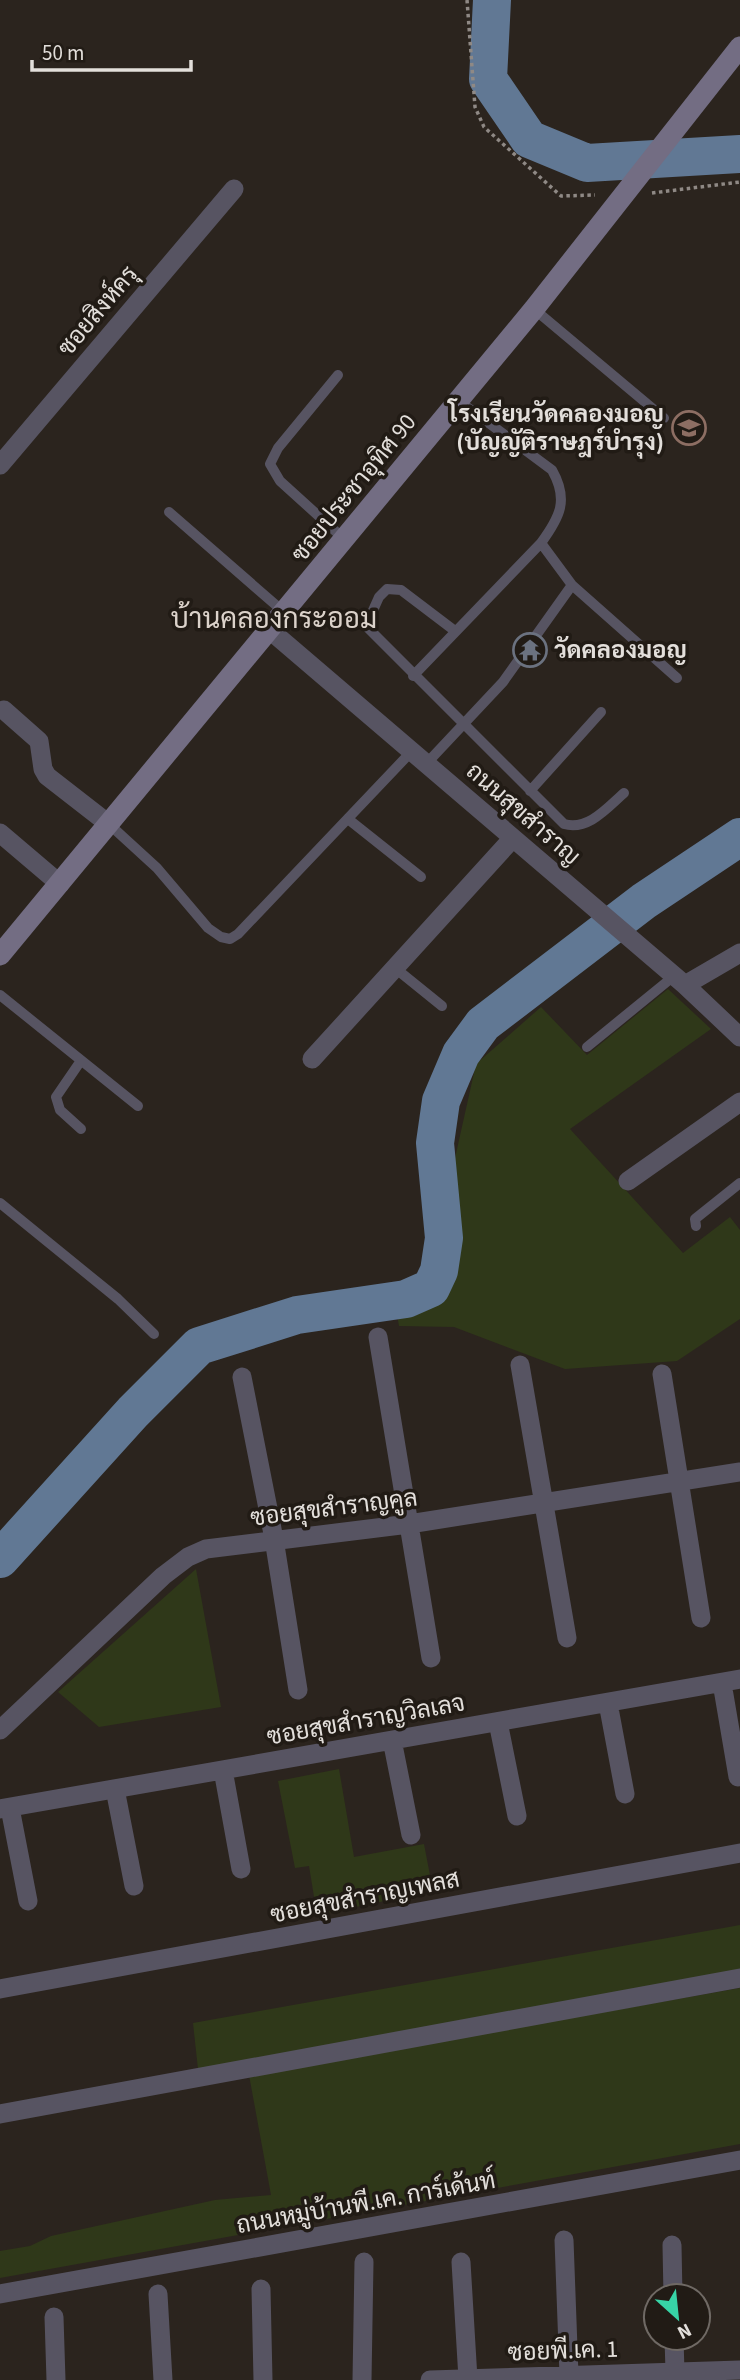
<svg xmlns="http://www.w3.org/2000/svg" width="740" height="2380" font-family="'Source Sans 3',Sarabun,sans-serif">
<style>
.green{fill:#2f3819}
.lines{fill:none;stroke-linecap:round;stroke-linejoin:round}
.river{stroke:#617894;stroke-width:38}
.path{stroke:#8f8985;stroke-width:3.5;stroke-dasharray:3.5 3.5;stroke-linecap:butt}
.lane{stroke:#575462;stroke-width:10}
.street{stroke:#575462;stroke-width:19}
.secondary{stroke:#736d83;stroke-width:21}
.labels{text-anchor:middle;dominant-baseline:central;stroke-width:7;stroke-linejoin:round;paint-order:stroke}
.street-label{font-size:24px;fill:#e3dfdb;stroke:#211b15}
.poi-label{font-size:24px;font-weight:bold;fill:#e3dfdb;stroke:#211b15;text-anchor:end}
.quarter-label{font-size:28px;fill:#dbd2ca;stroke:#211b15}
</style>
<rect width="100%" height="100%" fill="#2b241e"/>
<path class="green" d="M668 989 711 1029 570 1129 683 1253 730 1217 740 1230V1319L677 1361 565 1369 454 1327 399 1326 397 1315 429 1302 446 1290 455 1270 461 1221 453 1167 476 1064 541 1007 587 1055Z
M196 1569 221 1707 99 1727 58 1692Z
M339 1769 354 1857 424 1844 433 1891 317 1915 309 1866 295 1868 278 1781Z
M740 1925V1970L198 2069 193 2023Z
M740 1988V2144L0 2278V2251L30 2246 51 2236 215 2200 271 2195 249 2075Z"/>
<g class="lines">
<path class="river" d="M492 0 488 79 529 139 587 163 740 154
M0 1559 133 1412 199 1346 297 1315 406 1299 431 1288 439 1271 444 1238 435 1143 441 1101 461 1054 483 1024 644 901 740 837"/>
<path class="path" d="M467 0 475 107 484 127 561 196 595 195
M652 193 740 182"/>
<path class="lane" d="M534 309 664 418
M338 375 278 448 270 464 280 481 344 539
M169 512 285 613
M572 585 677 678
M455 631 401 590 387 589 379 597 366 626 564 824C588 831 607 808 624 793
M413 676 541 543
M427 763 503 682 572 585 541 543C560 517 569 500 552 470L459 401
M530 791 601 712
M348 819 421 877
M110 825 157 868 208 928 221 937 230 939 238 934 412 751
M395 968 442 1006
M0 995 138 1106
M587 1047 674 976
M80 1062 56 1097 60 1110 81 1129
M0 1203 118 1299 154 1334
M696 1226 695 1219 740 1183"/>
<path class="street" d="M0 465 234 189
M271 631 685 985 740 1037
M4 710 39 741 43 769 47 776 110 825
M0 833 60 884
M685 985 740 953
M312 1059 513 838
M628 1181 740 1102
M378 1337 431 1658
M520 1365 567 1638
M662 1374 701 1618
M242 1377 274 1539 298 1690
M722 1683 738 1777
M608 1703 625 1794
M498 1722 517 1816
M0 1730 163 1576 188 1557 206 1549 409 1524 740 1472
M392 1740 411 1835
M223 1770 241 1869
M115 1789 134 1886
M10 1808 28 1901
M0 1809 740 1679
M0 1989 740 1853
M0 2114 740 1978
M564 2240 569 2375
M672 2245 673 2296
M461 2262 468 2379
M261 2289 263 2380
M0 2294 740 2160
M158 2294 163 2380
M54 2317 56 2380
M674 2338 675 2372
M362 2380 364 2262
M430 2380 740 2370"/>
<path class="secondary" d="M0 955 534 309 740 47"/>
</g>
<defs>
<g id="school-ring" transform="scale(1.75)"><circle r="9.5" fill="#211b15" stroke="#8d6e63" stroke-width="1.5"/><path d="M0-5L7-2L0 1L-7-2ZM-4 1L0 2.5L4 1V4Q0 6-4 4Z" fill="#8d6e63"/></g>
<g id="temple-ring" transform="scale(1.75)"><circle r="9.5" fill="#211b15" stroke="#6b7280" stroke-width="1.5"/><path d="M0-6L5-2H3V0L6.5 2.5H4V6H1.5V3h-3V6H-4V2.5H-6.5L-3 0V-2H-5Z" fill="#6b7280"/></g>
</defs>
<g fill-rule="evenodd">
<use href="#school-ring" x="689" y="428"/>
<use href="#temple-ring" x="530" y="650"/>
</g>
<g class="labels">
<g class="street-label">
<text transform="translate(98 311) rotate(-50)">ซอยสิงห์ครุ</text>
<text transform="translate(354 488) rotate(-51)">ซอยประชาอุทิศ 90</text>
<text transform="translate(523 814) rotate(41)">ถนนสุขสำราญ</text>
<text transform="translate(334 1508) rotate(-7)">ซอยสุขสำราญคูล</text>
<text transform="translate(366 1720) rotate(-10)">ซอยสุขสำราญวิลเลจ</text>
<text transform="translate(365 1897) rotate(-11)">ซอยสุขสำราญเพลส</text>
<text transform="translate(366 2203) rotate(-10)">ถนนหมู่บ้านพี.เค. การ์เด้นท์</text>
<text transform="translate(563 2351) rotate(-2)">ซอยพี.เค. 1</text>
</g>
<g class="poi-label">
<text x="664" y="414">โรงเรียนวัดคลองมอญ<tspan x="664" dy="28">(บัญญัติราษฎร์บำรุง)</tspan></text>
<text x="554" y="650" text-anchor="start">วัดคลองมอญ</text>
</g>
<g class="quarter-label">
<text x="274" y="619">บ้านคลองกระออม</text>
</g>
</g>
<g transform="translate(677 2317) rotate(153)"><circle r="33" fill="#211b15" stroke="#6f6964" stroke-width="2"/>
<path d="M0-5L12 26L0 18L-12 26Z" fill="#37d4a6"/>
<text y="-10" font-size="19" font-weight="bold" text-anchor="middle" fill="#e3dfdb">N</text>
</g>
<path d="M32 60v10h159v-10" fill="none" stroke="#e3dfdb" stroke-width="3.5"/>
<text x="42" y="60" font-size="21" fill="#e3dfdb" stroke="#211b15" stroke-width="5" paint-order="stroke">50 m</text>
</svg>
